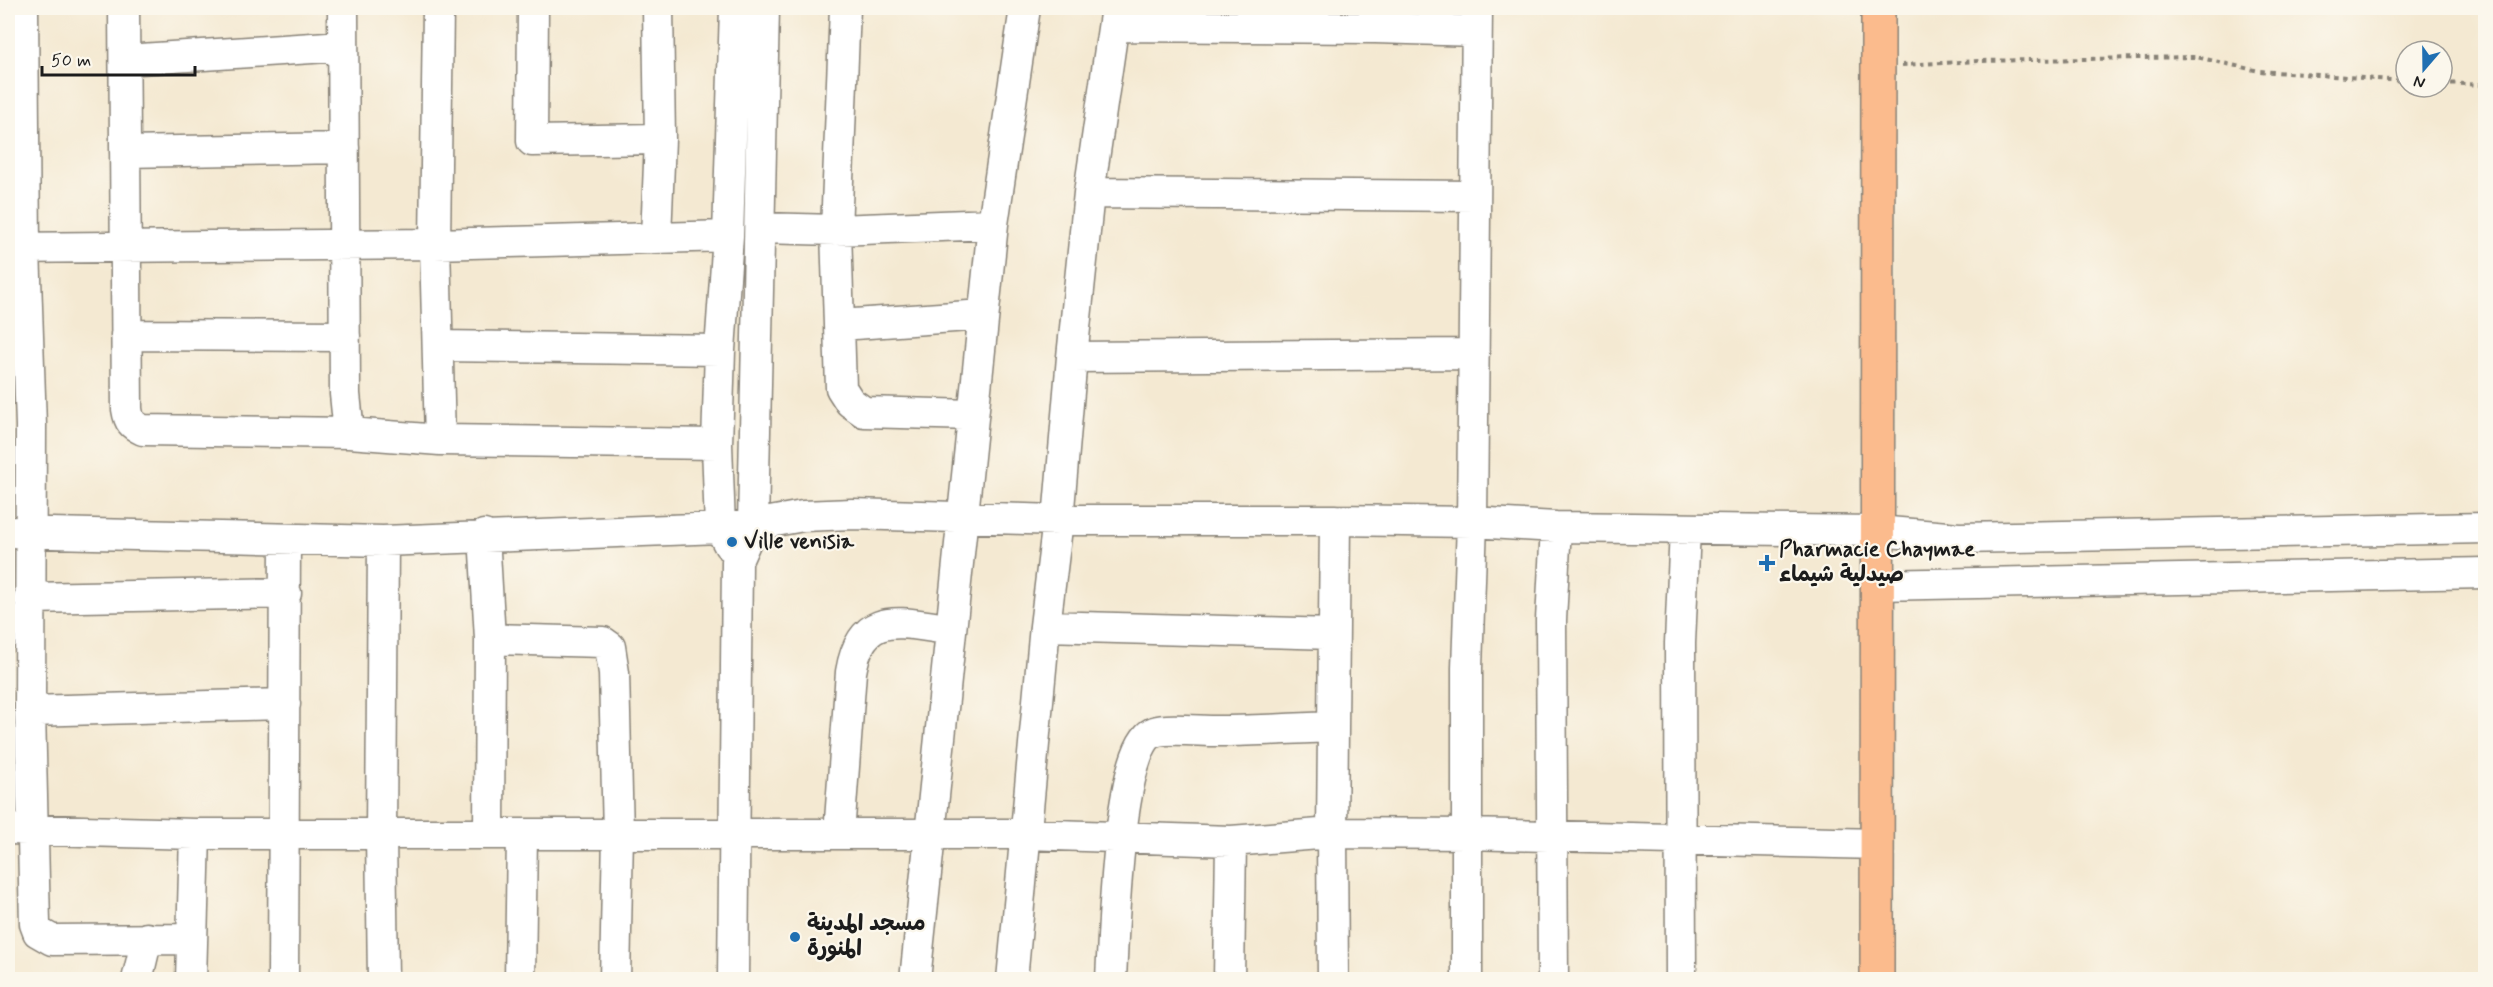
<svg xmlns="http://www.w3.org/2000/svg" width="2493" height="987" font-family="Mynerve,'Playpen Sans Arabic',sans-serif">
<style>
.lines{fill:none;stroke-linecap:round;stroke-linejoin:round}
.minor-casing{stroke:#888277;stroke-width:33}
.major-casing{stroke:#888277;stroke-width:36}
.path{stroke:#888277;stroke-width:4;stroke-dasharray:4.5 4.5;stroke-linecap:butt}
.minor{stroke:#fff;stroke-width:30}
.major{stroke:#fbbb8d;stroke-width:33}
.poi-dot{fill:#1f6fb2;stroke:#fbf7ec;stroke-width:2}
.labels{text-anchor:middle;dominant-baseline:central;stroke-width:4.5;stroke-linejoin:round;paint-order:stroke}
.poi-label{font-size:22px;font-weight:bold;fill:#1c1c1c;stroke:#fbf7ec;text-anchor:start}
</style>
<rect width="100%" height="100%" fill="#fbf7ec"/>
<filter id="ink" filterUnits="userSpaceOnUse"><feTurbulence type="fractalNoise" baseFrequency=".0167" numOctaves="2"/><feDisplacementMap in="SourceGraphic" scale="12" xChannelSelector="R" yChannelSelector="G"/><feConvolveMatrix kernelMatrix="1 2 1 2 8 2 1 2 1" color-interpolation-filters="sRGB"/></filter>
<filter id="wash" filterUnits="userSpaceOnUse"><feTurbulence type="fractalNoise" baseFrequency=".008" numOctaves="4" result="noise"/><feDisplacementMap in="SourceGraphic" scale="24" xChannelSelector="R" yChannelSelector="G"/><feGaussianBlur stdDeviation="1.35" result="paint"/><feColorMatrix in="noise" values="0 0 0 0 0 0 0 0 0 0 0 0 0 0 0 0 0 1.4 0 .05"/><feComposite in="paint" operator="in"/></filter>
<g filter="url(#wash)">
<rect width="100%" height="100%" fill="#f4e9d2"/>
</g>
<g filter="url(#ink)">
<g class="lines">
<g class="minor-casing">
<path id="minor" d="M23 8 25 248 31 426 30 711 35 924 38 932 52 940 192 939
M124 8 127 409C129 422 132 425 143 430L349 433 440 440 717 444
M343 8 345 394 349 433
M438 8 435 244 440 440
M533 8 532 141 660 139
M845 8 836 230 841 388 850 402 864 412 973 415
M1114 26 1375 28 1476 31
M125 60 343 46
M125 152 344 148
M1089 193 1475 196
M760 228 836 230 993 224
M656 237 660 139 658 8
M8 248 435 244 728 236
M840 325 983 315
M126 335 345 336
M438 346 720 350
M1072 357 1474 354
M8 532 383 541 720 528 753 525 803 516 852 514 1058 520H1335L1472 522 1556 527 1877 531 1959 538 2486 528
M484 535 490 639 489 834
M729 545 720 528 717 444 720 350 728 236 735 8
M1877 585 2486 573
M29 598 286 593
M1045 626 1333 634
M490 639 603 642 610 647 614 673 618 834 615 980
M30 711 285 704
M8 829 195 834H1026L1231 841 1332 833 1466 834 1878 844
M839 834 851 672C862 607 901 624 951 629
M137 980 147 938
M191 980 195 834
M283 980 285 539
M383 980 381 835 383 541
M520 980 522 834
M733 980 737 561 753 525 764 8
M915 980 993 224 1025 8
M1012 980 1045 626 1058 520 1072 357 1089 193 1116 8
M1111 980C1113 941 1118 743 1154 732 1169 727 1206 732 1223 731 1260 731 1297 728 1333 727
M1229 980 1231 841
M1333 980 1332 833 1335 520
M1467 980V668L1472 522 1477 8
M1553 980 1551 620 1556 527
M1681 980 1680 643 1685 529"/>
</g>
<g class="major-casing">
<path id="major" d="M1877 980 1878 8"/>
</g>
<path class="path" d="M1902 65 1979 61 2196 57 2259 71 2406 81
M2442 83 2486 85"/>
<use href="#minor" class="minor"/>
<use href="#major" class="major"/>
</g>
</g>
<g class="poi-dot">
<circle cx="732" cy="542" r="6"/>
<path d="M1764 554h6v6h6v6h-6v6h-6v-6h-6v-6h6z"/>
<circle cx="795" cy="937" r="6"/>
</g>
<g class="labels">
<g class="poi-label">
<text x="744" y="542">Ville venisia</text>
<text x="1779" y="550">Pharmacie Chaymae<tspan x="1779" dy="25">صيدلية شيماء</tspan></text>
<text x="807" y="924">مسجد المدينة<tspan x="807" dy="25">المنورة</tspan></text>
</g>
</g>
<rect width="2493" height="987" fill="none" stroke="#fbf7ec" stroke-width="30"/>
<g transform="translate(2424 69) rotate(200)"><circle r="28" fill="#fbf7ec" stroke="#a29f99" stroke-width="1.5"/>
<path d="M0-4.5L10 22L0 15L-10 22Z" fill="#1f6fb2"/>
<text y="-9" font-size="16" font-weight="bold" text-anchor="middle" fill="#1c1c1c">N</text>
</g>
<path d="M42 66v9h153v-9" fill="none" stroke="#1c1c1c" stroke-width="3"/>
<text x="51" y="66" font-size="18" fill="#1c1c1c" stroke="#fbf7ec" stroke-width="4.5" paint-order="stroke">50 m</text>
</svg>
